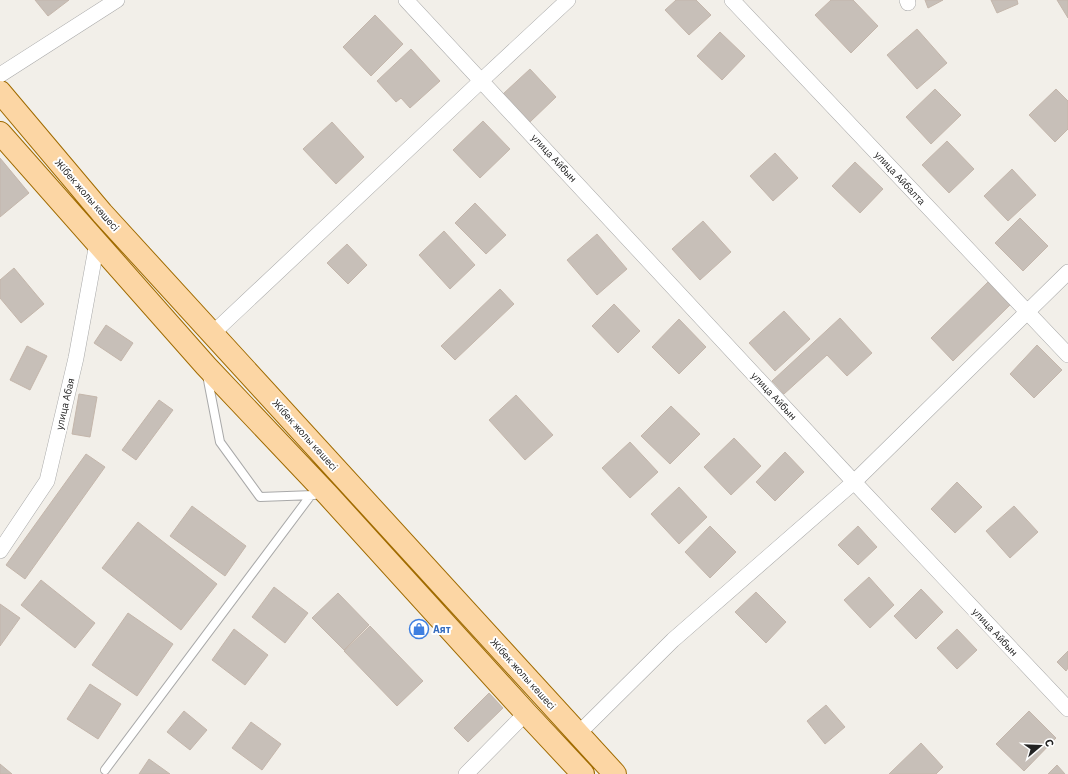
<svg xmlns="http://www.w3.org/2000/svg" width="1068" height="774" font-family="'IBM Plex Sans',sans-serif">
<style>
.building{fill:#c7bfb8;stroke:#c4b6ab}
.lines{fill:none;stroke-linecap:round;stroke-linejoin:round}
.lane-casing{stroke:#a9a9a9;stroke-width:10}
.street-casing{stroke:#a9a9a9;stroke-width:16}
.primary-casing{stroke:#a06b00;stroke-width:24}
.lane{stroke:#fff;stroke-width:8}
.street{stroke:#fff;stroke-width:15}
.primary{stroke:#fcd6a4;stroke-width:22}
.labels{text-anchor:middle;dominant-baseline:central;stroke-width:4;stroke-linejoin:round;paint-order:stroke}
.street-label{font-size:10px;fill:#222;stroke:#fff}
.shop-label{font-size:10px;font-weight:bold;fill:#366cbe;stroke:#fff;text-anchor:start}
</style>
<rect width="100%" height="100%" fill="#f2efe9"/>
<path class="building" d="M35 0H69L48 16Z
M676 0H696L711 15 689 35 665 10Z
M831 0H853L878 26 851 53 815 15Z
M925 0H943L928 8Z
M991 0H1017L1018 4 997 13Z
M1057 0H1068V18Z
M375 15 403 44 371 76 343 47Z
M917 29 947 63 917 89 887 55Z
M720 32 745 56 722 80 697 56Z
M411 49 440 81 410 108 401 98 396 102 377 81Z
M530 69 556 97 530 122 503 94Z
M935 89 961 115 931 144 906 117Z
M1056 89 1068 101V129L1055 142 1029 115Z
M483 121 510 149 480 178 453 150Z
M332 122 364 157 336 184 303 149Z
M947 141 974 169 949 193 922 165Z
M775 153 798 178 773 201 750 176Z
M0 158 29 193 0 217Z
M855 162 883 189 860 213 832 186Z
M1012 169 1036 195 1008 221 984 196Z
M475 203 506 235 486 254 455 223Z
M1020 218 1048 246 1023 271 995 243Z
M703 221 731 252 700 280 672 249Z
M444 231 475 265 450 289 419 255Z
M597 234 627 269 597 295 567 260Z
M347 244 367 265 348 284 327 263Z
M14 268 44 304 21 323 0 298V280Z
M988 282 1010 305 953 361 931 338Z
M500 289 514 304 455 360 441 346Z
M614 304 640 331 618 353 592 326Z
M784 311 810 339 775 371 749 343Z
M840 318 872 353 847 376 827 355 784 394 772 381Z
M679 319 706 347 679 374 652 347Z
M106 325 133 343 121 361 94 343Z
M1037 345 1062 370 1034 398 1010 374Z
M27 346 47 356 30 390 10 380Z
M79 394 97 397 90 437 72 434Z
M516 395 553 435 525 460 489 420Z
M159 400 173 410 136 460 122 450Z
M671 406 700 434 670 464 641 436Z
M734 438 761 466 731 495 704 467Z
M630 442 658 472 630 498 602 468Z
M785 452 804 472 775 501 756 482Z
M86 454 105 467 25 579 6 565Z
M957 482 982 507 955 533 931 509Z
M679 487 707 517 679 544 651 514Z
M192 506 246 546 225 576 170 536Z
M1014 506 1038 532 1010 558 986 531Z
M138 522 217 584 181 630 102 568Z
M710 526 736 552 710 578 685 552Z
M858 526 877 547 858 565 838 545Z
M869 577 894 605 870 628 844 600Z
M41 580 95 623 75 648 21 605Z
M274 587 308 613 285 643 252 617Z
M921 589 943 612 916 639 894 616Z
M756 592 786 622 766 643 735 612Z
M338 593 369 625 344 650 312 618Z
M0 604 20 618 0 646Z
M128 613 173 644 137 696 92 665Z
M370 626 423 681 397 706 344 651Z
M234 629 268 655 245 685 212 660Z
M957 629 977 650 957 669 937 648Z
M1068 651V668L1066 671 1057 662Z
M90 684 121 704 98 739 67 719Z
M489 693 503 708 468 742 454 728Z
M826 705 845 727 825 744 807 721Z
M184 711 207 730 190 750 167 732Z
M1029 711 1056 738 1024 771 996 744Z
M251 722 281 744 262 770 232 748Z
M921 743 943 767 936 774H889Z
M149 759 170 774H139Z
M0 764 12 774H0Z
M1057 765 1065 774H1048Z"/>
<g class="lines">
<g class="lane-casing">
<path id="lane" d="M207 375 220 442 260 497 314 495
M105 770 311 495"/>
</g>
<g class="street-casing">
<path id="street" d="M406 0 854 482 1068 709
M732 0 1068 355
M907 0 908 3
M0 75 117 0
M212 334 482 80 568 0
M0 551 47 481 76 358 97 243
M578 734 673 640 854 482 1068 272
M466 774 526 713"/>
</g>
<g class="primary-casing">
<path id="primary" d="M0 92 102 213 615 774
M0 133 206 366 328 495 526 713 583 774"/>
</g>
<use href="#lane" class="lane"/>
<use href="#street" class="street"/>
<use href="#primary" class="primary"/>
</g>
<defs>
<g id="shop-ring" transform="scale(1)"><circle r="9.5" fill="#fff" stroke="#3f7fe0" stroke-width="1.5"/><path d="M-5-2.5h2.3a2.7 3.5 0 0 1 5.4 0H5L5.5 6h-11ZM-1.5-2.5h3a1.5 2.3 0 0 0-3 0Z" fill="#3f7fe0"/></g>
</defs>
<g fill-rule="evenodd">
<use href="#shop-ring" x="419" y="629"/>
</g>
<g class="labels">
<g class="street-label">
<text transform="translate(554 158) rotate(47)">улица Айбын</text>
<text transform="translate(900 178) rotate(47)">улица Айбалта</text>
<text transform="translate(87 195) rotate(49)">Жібек жолы көшесі</text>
<text transform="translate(774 396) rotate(47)">улица Айбын</text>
<text transform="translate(65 404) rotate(-77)">улица Абая</text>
<text transform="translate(305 435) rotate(48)">Жібек жолы көшесі</text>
<text transform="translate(995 632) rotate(47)">улица Айбын</text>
<text transform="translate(523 674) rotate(48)">Жібек жолы көшесі</text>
</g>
<g class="shop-label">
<text x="433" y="629">Аят</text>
</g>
</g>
<g transform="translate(1040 746) rotate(71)" stroke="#ffffff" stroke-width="3" paint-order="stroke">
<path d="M0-3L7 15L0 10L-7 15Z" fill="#222222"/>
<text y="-6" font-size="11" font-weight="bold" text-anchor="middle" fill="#222222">С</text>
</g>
</svg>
